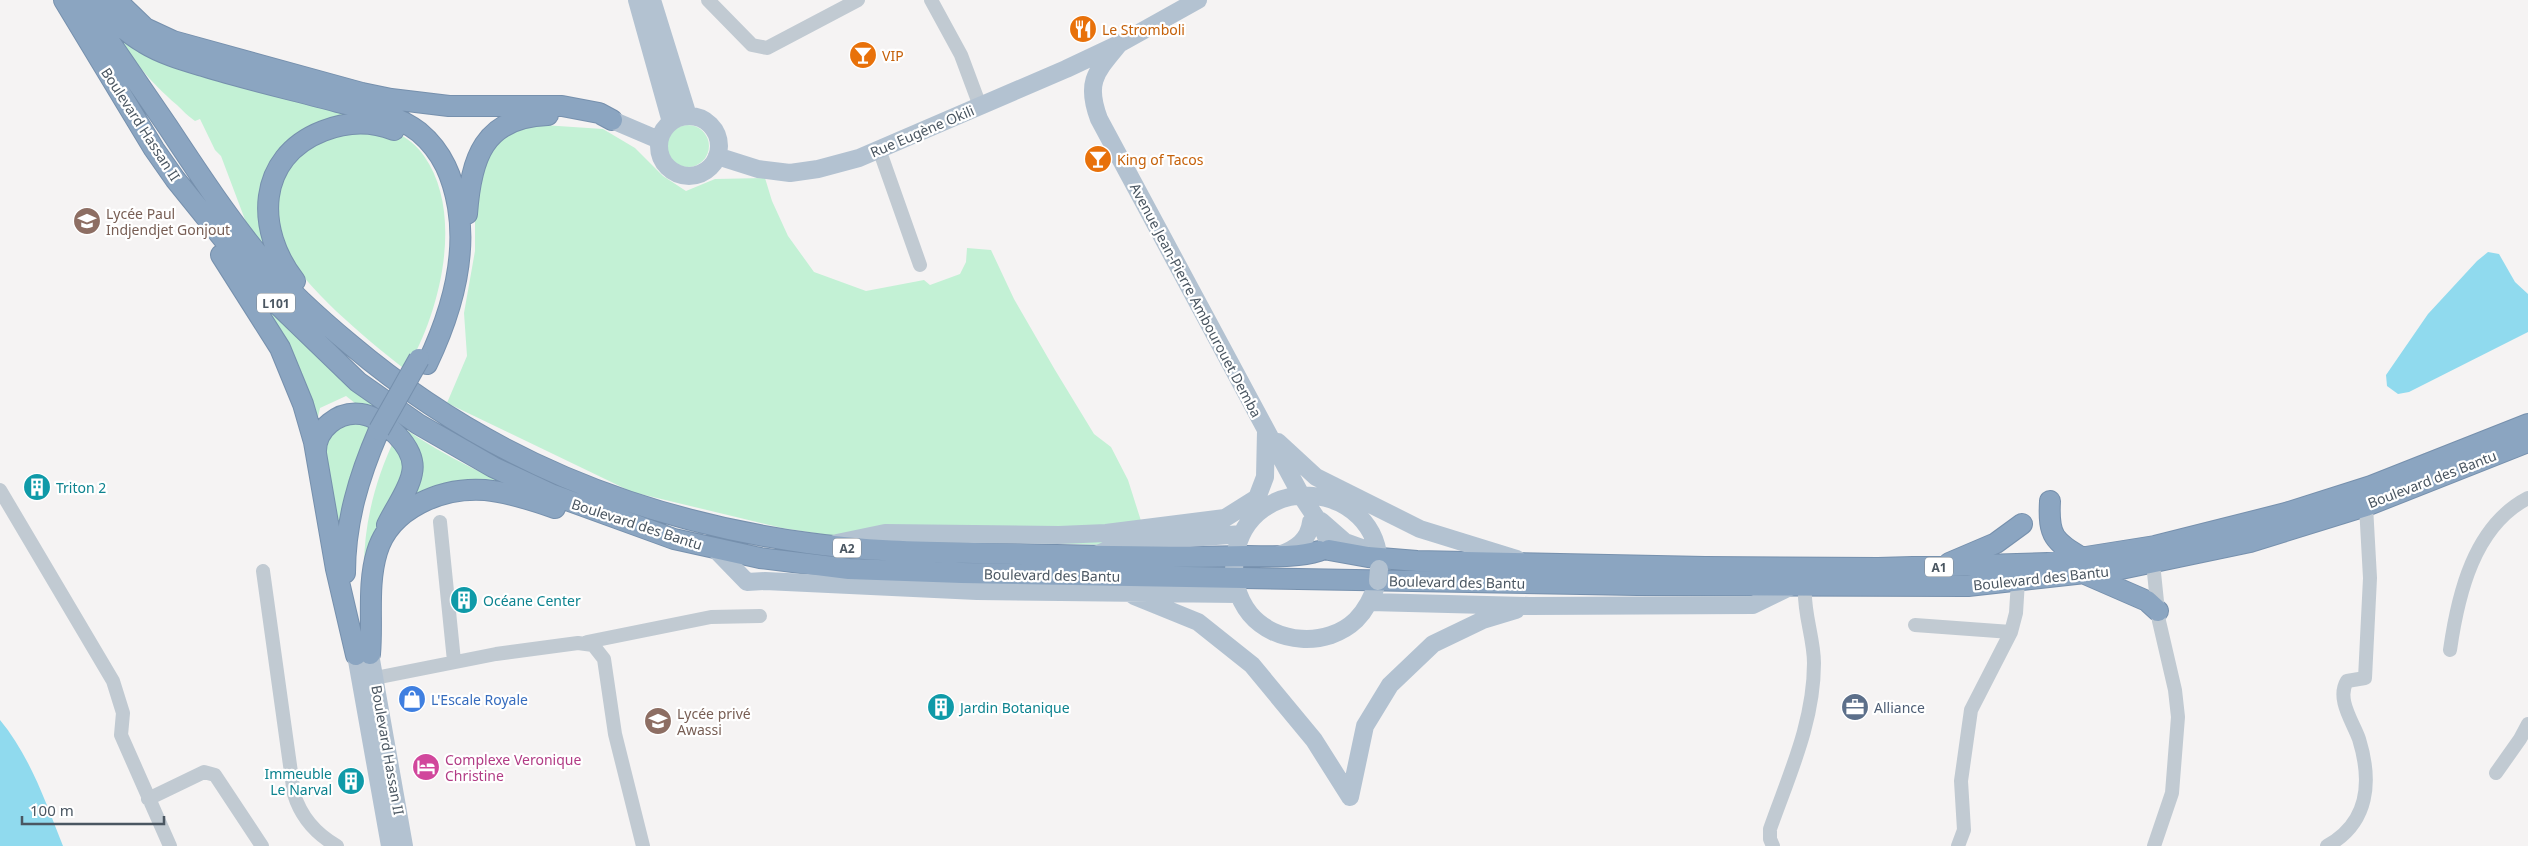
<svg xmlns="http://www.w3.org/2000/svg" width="2528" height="846" font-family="'Noto Sans',sans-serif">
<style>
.green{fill:#c3f1d5}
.water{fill:#90daee}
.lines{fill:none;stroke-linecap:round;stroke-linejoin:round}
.highway-casing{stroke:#7690ad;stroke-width:22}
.minor{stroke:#c1cad2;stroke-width:14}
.major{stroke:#b3c2d1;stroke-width:18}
.highway{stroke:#8ba5c1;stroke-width:20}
.highway-bridge-casing{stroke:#7690ad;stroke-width:22;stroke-linecap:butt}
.major-bridge{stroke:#b3c2d1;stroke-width:18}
.highway-bridge{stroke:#8ba5c1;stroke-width:20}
.labels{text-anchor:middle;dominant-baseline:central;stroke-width:4.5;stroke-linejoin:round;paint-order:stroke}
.shield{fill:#fff;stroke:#808990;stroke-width:1}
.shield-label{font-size:12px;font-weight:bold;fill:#4a5661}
.food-label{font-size:14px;fill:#c56008;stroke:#fff;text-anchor:start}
.street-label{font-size:14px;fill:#4a5661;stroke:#fff}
.education-label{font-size:14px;fill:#785e54;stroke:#fff;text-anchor:start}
.culture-label{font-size:14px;fill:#0d838f;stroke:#fff;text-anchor:start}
.shop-label{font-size:14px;fill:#366cbe;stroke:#fff;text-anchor:start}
.service-label{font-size:14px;fill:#4e5e75;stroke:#fff;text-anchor:start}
.hotel-label{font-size:14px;fill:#b23c85;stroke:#fff;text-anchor:start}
</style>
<rect width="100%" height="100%" fill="#f5f3f3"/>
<path class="green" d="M113 29 369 118 272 167V259L247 225 221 156 215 150 200 119 195 121C188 116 183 111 177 105 148 80 134 61 113 29Z
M667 146a21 21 0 1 1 42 0a21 21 0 1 1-42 0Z
M543 125 603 129 635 148 663 176 686 191 715 179 765 178 772 201 788 236 814 272 866 291 924 280 930 285 960 274 966 262 967 248 991 250 1014 299 1055 370 1094 434 1111 447 1128 480 1149 546 848 538 782 528 632 492 447 403 467 356 464 313 475 251V197L481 163 502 138 517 129Z
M330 131C346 132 380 129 395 133 406 136 418 147 424 156 465 214 440 314 406 370 371 343 285 274 278 231 274 206 279 180 293 158 298 149 321 138 330 131Z
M249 282C329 376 405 445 522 490L400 509 417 471 360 407 346 396 320 408 316 426Z
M341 422 376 424 340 562 322 436Z
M395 438 408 462 364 567C364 522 376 478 395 438Z"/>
<path class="water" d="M2488 252 2499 254 2515 282 2528 294V332L2409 392 2398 394 2387 386 2386 375 2428 314 2477 261Z
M0 720C30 756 46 803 63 846H0Z"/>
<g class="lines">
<g class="highway-casing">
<path id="highway" d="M64 0 154 149 175 179 271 298 358 382 418 424 493 467 553 495 674 539 760 558 849 569 962 573 1637 585 1968 586 2121 569 2250 542 2366 506 2528 442
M81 0C110 42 139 84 168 127 199 174 230 221 266 264 291 294 321 320 351 345 484 457 635 519 808 543 878 553 949 552 1020 554 1095 556 1171 558 1247 556 1271 556 1296 558 1319 551
M97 0C110 17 125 32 144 43 162 54 183 60 203 66 248 80 293 90 338 102 366 109 396 114 419 132 443 152 453 178 458 207 467 261 450 316 427 364
M116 0 145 28 173 41 362 93 391 99 449 106H562L599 113 612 120
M467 214C471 159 483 117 548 115
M221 255 280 348 303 404 314 442 336 569 356 655
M295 281C255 230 256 157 323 131 346 122 371 121 394 130
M316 451C316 429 338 411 361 414 383 417 418 448 412 473 409 490 395 508 387 525
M2050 501C2048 537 2054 541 2084 559
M1329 550 1368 557 1417 561 1705 567 1878 568 2048 563 2155 546 2286 513 2371 486 2528 424
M1949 563 1996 543 2022 524
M345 573C345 522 359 476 379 430
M2085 574 2147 601 2158 611
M370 654C373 621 367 585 377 552 390 508 442 487 485 490 508 492 532 500 555 508"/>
</g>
<path class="minor" d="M708 0 752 45 767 48 858 0
M931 0 961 55 980 106
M879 149 920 265
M0 490 113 681 123 713 121 735 170 846
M440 522 454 661
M2153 563 2159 621 2175 690 2178 717 2172 793 2154 846
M263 571 294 794C301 817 316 834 337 846
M1915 625 2011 632
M587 642 711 617 760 616
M2450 650C2458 594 2474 526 2528 498
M375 678 496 654 578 643 593 645 604 659 615 734 643 846
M2496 773 2520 739 2528 724
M148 799 204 772 215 775 262 846
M1773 846 1770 839V829C1789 775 1814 722 1814 663 1814 638 1803 612 1805 587
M1958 846 1964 830 1961 781 1971 710 2011 632 2016 613 2018 581
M2327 846C2369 823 2372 781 2359 739 2353 722 2336 699 2347 681L2365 678 2370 578 2366 506"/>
<path class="major" d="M637 0 671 122
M652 0 688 116
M1119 44C1096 72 1085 82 1099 119L1301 495C1312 514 1327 527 1329 550
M659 146a30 30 0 1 1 60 0a30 30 0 1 1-60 0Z
M612 120 659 140
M717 156 758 169 790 173 818 169 859 158 1066 69 1119 44 1198 0
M1278 442 1316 477 1420 529 1517 559
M1321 521 1345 542 1370 551
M837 543 885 533 1059 535 1106 533 1225 518 1257 498 1265 477 1266 431
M715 549 747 582 765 581 977 591 1238 594
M1096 555 1132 539 1163 540 1242 534
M1279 555C1296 549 1309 540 1311 522
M1378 581C1373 596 1367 609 1356 620 1327 648 1275 644 1250 614 1237 598 1232 577 1235 557 1248 468 1381 479 1379 569
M1134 596 1198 622 1252 665 1314 740 1350 797
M1370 602 1529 606 1753 605 1790 587
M370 654 404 846
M356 655 390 846
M1350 797 1365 726 1390 685 1433 644 1483 620 1516 610"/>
<use href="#highway" class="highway"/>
<g class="highway-bridge-casing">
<path id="highway-bridge" d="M379 430 419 359"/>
</g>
<path class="major-bridge" d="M1378 581 1379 569"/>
<use href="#highway-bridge" class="highway-bridge"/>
</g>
<defs>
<g id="restaurant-disc" transform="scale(1.4375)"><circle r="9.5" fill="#e8710a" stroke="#fff"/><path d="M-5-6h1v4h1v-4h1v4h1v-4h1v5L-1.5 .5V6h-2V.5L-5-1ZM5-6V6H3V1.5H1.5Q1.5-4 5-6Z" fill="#fff"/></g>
<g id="bar-disc" transform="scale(1.4375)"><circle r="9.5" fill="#e8710a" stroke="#fff"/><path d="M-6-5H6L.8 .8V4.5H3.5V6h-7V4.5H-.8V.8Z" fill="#fff"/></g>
<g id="school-disc" transform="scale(1.4375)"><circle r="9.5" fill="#8d6e63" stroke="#fff"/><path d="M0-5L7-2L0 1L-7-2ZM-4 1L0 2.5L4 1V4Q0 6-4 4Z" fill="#fff"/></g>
<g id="building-disc" transform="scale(1.4375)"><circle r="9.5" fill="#0f9aa8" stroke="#fff"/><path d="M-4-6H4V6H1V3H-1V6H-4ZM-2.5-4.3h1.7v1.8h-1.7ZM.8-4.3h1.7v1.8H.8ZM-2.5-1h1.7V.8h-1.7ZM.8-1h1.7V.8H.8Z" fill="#fff"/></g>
<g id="shop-disc" transform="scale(1.4375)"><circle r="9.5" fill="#3f7fe0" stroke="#fff"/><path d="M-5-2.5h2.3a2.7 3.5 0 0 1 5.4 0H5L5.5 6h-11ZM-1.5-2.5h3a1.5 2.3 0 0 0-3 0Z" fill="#fff"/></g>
<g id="office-disc" transform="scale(1.4375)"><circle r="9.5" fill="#5c6f8a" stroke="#fff"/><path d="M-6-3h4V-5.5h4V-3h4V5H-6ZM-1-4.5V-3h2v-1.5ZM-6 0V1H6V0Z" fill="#fff"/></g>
<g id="hotel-disc" transform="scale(1.4375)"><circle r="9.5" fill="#d1479c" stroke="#fff"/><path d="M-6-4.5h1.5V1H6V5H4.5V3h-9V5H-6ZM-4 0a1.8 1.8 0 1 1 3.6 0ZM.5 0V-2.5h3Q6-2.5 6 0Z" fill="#fff"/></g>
</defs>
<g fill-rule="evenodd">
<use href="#restaurant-disc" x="1083" y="29"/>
<use href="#bar-disc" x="863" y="55"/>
<use href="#bar-disc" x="1098" y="159"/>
<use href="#school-disc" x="87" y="221"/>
<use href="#building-disc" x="37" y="487"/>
<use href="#building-disc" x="464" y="600"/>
<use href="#shop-disc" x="412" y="699"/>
<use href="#building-disc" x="941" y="707"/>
<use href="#office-disc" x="1855" y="707"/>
<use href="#school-disc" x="658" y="721"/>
<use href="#hotel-disc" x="426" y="767"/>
<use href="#building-disc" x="351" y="781"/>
</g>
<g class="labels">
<g class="shield">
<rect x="257" y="293.5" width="38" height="19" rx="4"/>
<rect x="833" y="538.5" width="28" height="19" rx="4"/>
<rect x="1925" y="557.5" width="28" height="19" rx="4"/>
</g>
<g class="shield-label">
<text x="276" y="303">L101</text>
<text x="847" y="548">A2</text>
<text x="1939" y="567">A1</text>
</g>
<g class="food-label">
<text x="1102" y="29">Le Stromboli</text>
<text x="882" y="55">VIP</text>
<text x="1117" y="159">King of Tacos</text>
</g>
<g class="street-label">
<text transform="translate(141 124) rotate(57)">Boulevard Hassan II</text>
<text transform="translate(922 131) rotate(-23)">Rue Eugène Okili</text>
<text transform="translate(1196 300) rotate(62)">Avenue Jean-Pierre Ambourouet Demba</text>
<text transform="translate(2432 479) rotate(-21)">Boulevard des Bantu</text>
<text transform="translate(637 524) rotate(18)">Boulevard des Bantu</text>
<text transform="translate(1052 575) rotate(1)">Boulevard des Bantu</text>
<text transform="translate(2041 578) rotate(-6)">Boulevard des Bantu</text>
<text transform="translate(1457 582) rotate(1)">Boulevard des Bantu</text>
<text transform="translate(388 750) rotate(80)">Boulevard Hassan II</text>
</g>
<g class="education-label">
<text x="106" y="213">Lycée Paul<tspan x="106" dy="16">Indjendjet Gonjout</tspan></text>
<text x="677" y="713">Lycée privé<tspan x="677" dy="16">Awassi</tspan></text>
</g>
<g class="culture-label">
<text x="56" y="487">Triton 2</text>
<text x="483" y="600">Océane Center</text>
<text x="960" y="707">Jardin Botanique</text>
<text x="332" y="773" text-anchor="end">Immeuble<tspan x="332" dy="16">Le Narval</tspan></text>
</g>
<g class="shop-label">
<text x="431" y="699">L'Escale Royale</text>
</g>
<g class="service-label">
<text x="1874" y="707">Alliance</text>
</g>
<g class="hotel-label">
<text x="445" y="759">Complexe Veronique<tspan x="445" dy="16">Christine</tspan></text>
</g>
</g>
<path d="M22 816v8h142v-8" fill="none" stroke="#4a5661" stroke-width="2.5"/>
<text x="30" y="816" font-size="15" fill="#4a5661" stroke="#ffffff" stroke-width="4" paint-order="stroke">100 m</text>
</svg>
